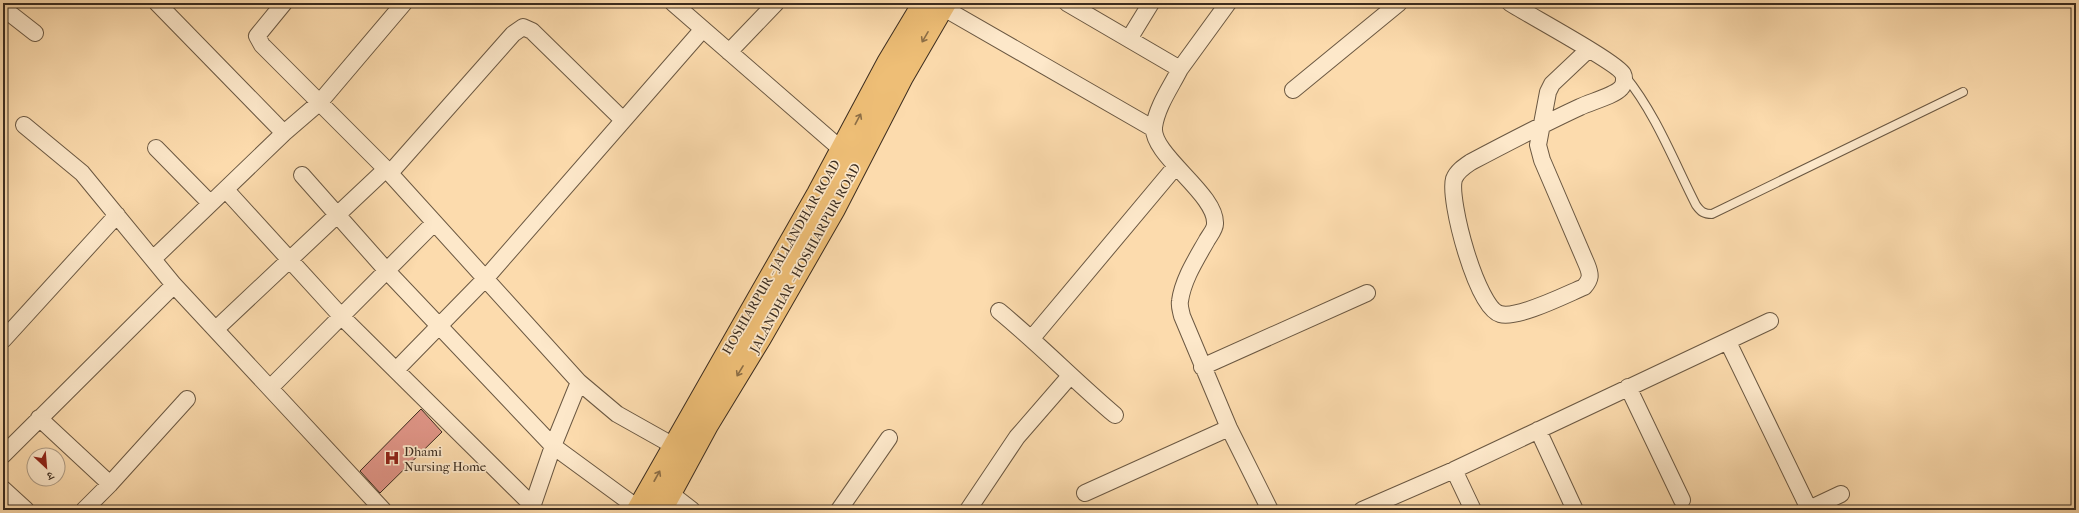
<svg xmlns="http://www.w3.org/2000/svg" width="2079" height="513" font-family="'IM FELL French Canon','Noto Serif Devanagari',serif">
<style>
.building{fill:#df9486;stroke:#3b2c1f}
.lines{fill:none;stroke-linecap:round;stroke-linejoin:round}
.service-casing{stroke:#6b5842;stroke-width:10}
.minor-casing{stroke:#6b5842;stroke-width:18}
.trunk-casing{stroke:#3b2c1f;stroke-width:24}
.service{stroke:#fde8ca;stroke-width:8}
.minor{stroke:#fde8ca;stroke-width:16}
.trunk{stroke:#eebe76;stroke-width:22}
.oneway{stroke:#8c6e46}
.labels{text-anchor:middle;dominant-baseline:central;stroke-width:3.5;stroke-linejoin:round;paint-order:stroke}
.street-label{font-size:13px;fill:#3b2c1f;stroke:#fde8ca}
.poi-label{font-size:13px;fill:#3b2c1f;stroke:#fde8ca;text-anchor:start}
</style>
<rect width="100%" height="100%" fill="#fcdbad"/>
<filter id="stains"><feTurbulence type="fractalNoise" baseFrequency=".005" numOctaves="4"/><feColorMatrix values="0 0 0 0 .2 0 0 0 0 .09 0 0 0 0 .02 0 0 0 .5 -.17"/></filter>
<radialGradient id="worn" r=".72"><stop offset=".6" stop-color="#630" stop-opacity="0"/><stop offset="1" stop-color="#630" stop-opacity=".3"/></radialGradient>
<path class="building" d="M421 409 442 432 380 493 360 471Z"/>
<g class="lines">
<g class="service-casing">
<path id="service" d="M1625 76C1656 114 1674 162 1696 205 1701 212 1704 214 1712 214L1963 92"/>
</g>
<g class="minor-casing">
<path id="minor" d="M157 3 284 133
M284 3 257 36 262 45 386 169 579 382 617 414 674 446
M673 3 842 150
M935 3 1154 129
M1067 3 1180 69C1171 87 1157 106 1154 127 1151 155 1217 194 1215 224 1215 229 1210 235 1207 240 1197 258 1183 279 1180 301 1179 306 1181 311 1182 316L1229 428 1270 510
M1510 3C1527 14 1618 63 1623 74 1625 78 1624 85 1621 88 1614 96 1590 102 1580 107 1543 124 1507 143 1471 162 1465 166 1457 171 1454 179 1448 200 1477 308 1500 314 1518 319 1565 295 1584 287 1591 279 1591 275 1587 265L1542 160 1538 145 1548 92 1552 84 1588 50
M3 8 35 33
M1129 39 1151 3
M729 52 776 3
M1180 69 1228 3
M1293 90 1399 3
M24 125 82 173 174 285 383 510
M156 148 210 203
M390 173 513 34 523 27 532 31 623 120
M302 175 387 271 553 446 639 509
M226 190 341 316 532 505
M154 258 284 133 320 102 404 3
M999 311C1039 344 1075 381 1115 415
M216 329 386 169
M1032 338 1176 166
M3 340 117 215
M1728 342 1809 509
M1202 367 1367 293
M396 370 485 279 703 29
M271 387 434 223
M1628 387 1682 500
M39 418 110 484
M1538 430 1575 510
M3 455 174 285
M1454 470 1473 510
M3 489 26 510
M670 493 692 510
M1085 493 1229 428
M84 510 110 484 187 399
M531 510 553 446 579 382
M839 510 889 438
M968 510 1017 437 1070 376
M1362 510 1454 470 1770 321
M1807 510 1841 494"/>
</g>
<g class="trunk-casing">
<path id="trunk" d="M638 510 818 194 888 63 924 3
M661 510 707 425 760 338 834 209 902 77 945 3"/>
</g>
<use href="#service" class="service"/>
<use href="#minor" class="minor"/>
<use href="#trunk" class="trunk"/>
</g>
<defs><path id="oneway-shaft" d="M-6 0H5M1.5-3L5.5 0L1.5 3" fill="none" stroke-width="1.6" stroke-linecap="round" stroke-linejoin="round"/></defs>
<g class="oneway">
<use href="#oneway-shaft" transform="translate(925 37) rotate(120)"/>
<use href="#oneway-shaft" transform="translate(858 119) rotate(-62)"/>
<use href="#oneway-shaft" transform="translate(740 371) rotate(121)"/>
<use href="#oneway-shaft" transform="translate(657 476) rotate(-61)"/>
</g>
<defs>
<g id="hospital-bare" transform="scale(1.2)"><path d="M-5-5h3v3.5h4V-5h3V5h-3V1.5h-4V5h-3Z" fill="#8f2418" stroke="#fde8ca" stroke-width="2.5" paint-order="stroke"/></g>
</defs>
<g fill-rule="evenodd">
<use href="#hospital-bare" x="392" y="458"/>
</g>
<g class="labels">
<g class="street-label">
<text transform="translate(781 257) rotate(-60)">HOSHIARPUR - JALLANDHAR ROAD</text>
<text transform="translate(805 258) rotate(-61)">JALANDHAR - HOSHIARPUR ROAD</text>
</g>
<g class="poi-label">
<text x="404" y="451">Dhami<tspan x="404" dy="15">Nursing Home</tspan></text>
</g>
</g>
<rect width="2079" height="513" fill="none" stroke="#fcdbad" stroke-width="16"/>
<rect x="4" y="4" width="2071" height="505" fill="none" stroke="#3b2c1f" stroke-width="2"/>
<rect x="8" y="8" width="2063" height="497" fill="none" stroke="#3b2c1f"/>
<g transform="translate(46 467) rotate(154)"><circle r="19" fill="#fde8ca" stroke="#af9d86"/>
<path d="M0-3L7 15L0 10L-7 15Z" fill="#8f2418"/>
<text y="-6" font-size="11" font-weight="bold" text-anchor="middle" fill="#3b2c1f">उ</text>
</g>
<rect width="100%" height="100%" filter="url(#stains)"/>
<rect width="100%" height="100%" fill="url(#worn)"/>
</svg>
